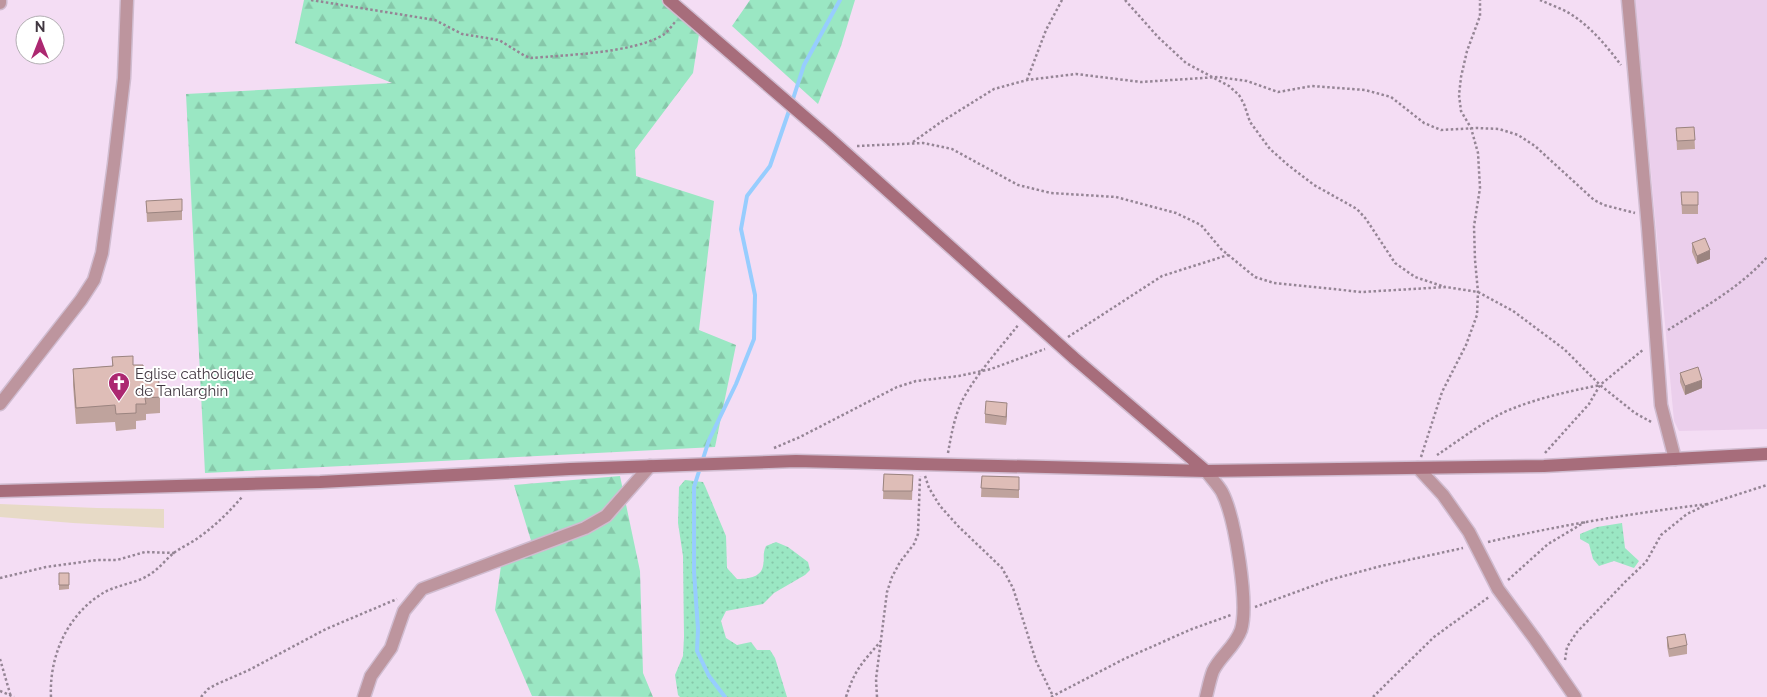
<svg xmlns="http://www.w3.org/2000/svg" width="1767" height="697" font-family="Raleway,sans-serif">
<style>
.commercial{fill:#e7dac6}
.built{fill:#ebcfec}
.grass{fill:url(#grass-dots)}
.forest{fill:url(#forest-firs)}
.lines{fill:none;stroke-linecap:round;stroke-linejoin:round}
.stream{stroke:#97cdfe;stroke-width:4}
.street-casing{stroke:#d0bcd0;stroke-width:15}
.secondary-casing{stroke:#d0bcd0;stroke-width:15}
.path{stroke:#958595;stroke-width:2.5;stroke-dasharray:2.5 2.5;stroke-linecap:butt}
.street{stroke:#bd959e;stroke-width:12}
.secondary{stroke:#a76d7b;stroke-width:12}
.wall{fill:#bfa39d}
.shaded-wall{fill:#9b8480}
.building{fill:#debdb7;stroke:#9b8480}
.labels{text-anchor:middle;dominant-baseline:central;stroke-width:4;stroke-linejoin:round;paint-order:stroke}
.poi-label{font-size:15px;fill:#403740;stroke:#fff;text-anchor:start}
</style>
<defs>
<pattern id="grass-dots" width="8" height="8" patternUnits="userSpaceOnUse" patternTransform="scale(1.25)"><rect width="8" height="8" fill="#9ae7c3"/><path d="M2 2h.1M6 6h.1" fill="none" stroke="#86c7a9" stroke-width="1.8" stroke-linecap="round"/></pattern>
<pattern id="forest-firs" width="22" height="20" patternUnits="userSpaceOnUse" patternTransform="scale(1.25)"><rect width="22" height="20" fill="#9ae7c3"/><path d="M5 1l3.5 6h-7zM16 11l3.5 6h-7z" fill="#86c7a9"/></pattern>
</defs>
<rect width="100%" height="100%" fill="#f4ddf4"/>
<path class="commercial" d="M0 504 97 508 164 509V528L73 523 0 517Z"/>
<path class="built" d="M1635 0H1767V429L1679 431 1674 421Z"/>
<path class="grass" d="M685 480 703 482 705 486 726 536 727 568 737 579C746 579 761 578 763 566 765 557 762 555 766 546L776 542 788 547 808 562 810 570 805 575 774 593 763 604 726 611 721 621 726 638 737 645 751 642 757 650H770L775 658 787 697H680L678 695 675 675 683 656 684 637 683 556 678 523 679 487Z
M1622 523 1625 548 1639 561 1634 568 1614 561 1599 566 1593 559 1589 544 1580 539V534L1597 527Z"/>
<path class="forest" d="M304 0H665L700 28 693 73 635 150 636 176 714 201 699 330 736 345 715 447 205 473 186 94 392 83 295 43Z
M750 0H855L841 46 818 104 732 26Z
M620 476 640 571 643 673 653 697 532 696 495 610 502 558 533 547 514 485Z"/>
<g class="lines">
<path class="stream" d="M792 102 804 65 840 0
M725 697 709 676 697 651 698 629 694 572V487L709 440 736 384 754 339 755 295 741 229 747 196 770 166 790 108"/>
<g class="street-casing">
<path id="street" d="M1628 0 1648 228 1661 405 1675 459
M0 3V0
M0 404 81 300 94 280 102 253 114 164 124 78 127 0
M1418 468 1443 495 1469 532 1498 589 1535 639 1575 697
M1206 471C1211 478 1218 485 1222 492 1235 517 1249 604 1241 630 1235 647 1220 656 1213 671 1210 679 1208 689 1206 697
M364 697 371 676 391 648 404 611 422 589 585 528 606 516 650 466"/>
</g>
<g class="secondary-casing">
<path id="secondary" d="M669 0 829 138 1074 358 1206 471
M0 491 320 482 570 469 796 461 1206 471 1544 466 1767 454"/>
</g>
<path class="path" d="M311 0 435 20 462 34 499 40 525 56 531 58C566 55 633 53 663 35 668 32 672 25 676 21
M1125 0 1158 37 1186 63 1229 86 1239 95 1244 104 1250 122 1270 149 1288 165 1314 185 1357 209 1366 219 1395 263 1415 277 1445 287
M1540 0C1549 4 1560 8 1569 13 1590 26 1606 45 1621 65
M1027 80 1046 30 1062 0
M913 142 941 122 994 89 1027 80 1076 74 1141 82 1218 77 1247 81 1278 92 1312 86 1365 90 1391 97 1424 123 1441 130 1477 128 1499 129 1518 135 1535 146 1594 200 1604 205 1635 213
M857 146 923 143 952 149 1018 185 1051 193 1116 197 1176 213 1201 225 1221 249 1255 277 1274 283 1362 292 1446 287 1478 292 1513 311 1564 349 1600 385 1635 413 1653 423
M1668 330C1701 309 1741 287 1767 257
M1068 337 1162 276 1228 255
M774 448 800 437 897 387 916 381 959 376 991 369 1045 349
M948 453C951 436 954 419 961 403 973 378 1001 347 1019 324
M1545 453 1589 404 1600 385 1644 349
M1437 455C1460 440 1489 417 1514 408 1542 397 1571 391 1600 385
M1421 457 1442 392 1466 345 1477 315 1478 292 1475 260 1474 226 1480 188 1478 153 1471 128 1461 111 1459 95 1461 77 1467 51 1480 16V0
M925 476 929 488 940 506 959 527 1002 568 1013 588 1036 661 1053 696
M1488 542C1561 525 1634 513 1708 504
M0 578 46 567 97 560H117L145 552 175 553
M1508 580 1548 544 1585 522
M1255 607 1329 580 1381 566 1463 548
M0 659 11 697
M1565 660 1567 647 1577 632 1626 581 1646 562 1661 535 1687 514 1708 504 1767 485
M0 691 14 697
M51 697C49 658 66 617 100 595 114 585 135 584 149 575 159 569 166 559 175 552 182 547 191 543 198 538 215 526 229 512 242 497
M201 697 208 689 215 685 249 670 326 629 397 599
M846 697C855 669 862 663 881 641
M877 697 876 679 887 592 892 577 900 562 914 544 918 534 920 476
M1051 697 1124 659 1192 629 1231 615
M1373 697 1434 637 1489 597"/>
<use href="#street" class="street"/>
<use href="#secondary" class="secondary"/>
</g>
<path class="wall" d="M1694 127 1695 149 1677 150 1676 128Z
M1681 192H1698V214H1682Z
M146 201 182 211V220L147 222Z
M1692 243 1710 259 1697 264 1692 252Z
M112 357 133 365 144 372 160 397V413L146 414V420L136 421V429L116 431 115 422 76 424 73 385V369L112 366Z
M1680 373 1702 388 1685 395 1680 382Z
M1007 412 1006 425 985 423V414Z
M884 474 913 475 912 500 883 499Z
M982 476 1019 477V498L981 497Z
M59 573H69V589L59 590Z
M1667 637 1687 645V654L1669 657 1667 646Z"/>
<path class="shaded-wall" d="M1710 250V259L1697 264V256Z
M1702 380V388L1685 395V386Z
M1007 403V412L1006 425V417Z"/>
<path class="building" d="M1694 127 1695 140 1677 141 1676 128Z
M1681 192H1698V205H1682Z
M182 199V211L147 213 146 201Z
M1705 238 1710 250 1697 256 1692 243Z
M133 356V365H143L144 372 158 371 160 397 145 398 146 404H136V413L116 414 115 405 76 408 73 369 113 366 112 357Z
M1698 367 1702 380 1685 386 1680 373Z
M986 401 1007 403 1006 417 985 414Z
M884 474 913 475 912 491H883Z
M982 476 1019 477V490L981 488Z
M59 573H69V585H59Z
M1685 634 1687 645 1669 649 1667 637Z"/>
<defs>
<g id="church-pin" transform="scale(1.125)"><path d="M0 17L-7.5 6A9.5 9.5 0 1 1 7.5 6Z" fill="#ac2871" stroke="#fff"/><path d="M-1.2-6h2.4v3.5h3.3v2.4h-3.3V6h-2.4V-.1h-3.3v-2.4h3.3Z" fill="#fff"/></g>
</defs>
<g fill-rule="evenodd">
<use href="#church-pin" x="119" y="383"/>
</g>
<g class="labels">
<g class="poi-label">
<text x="135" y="374">Eglise catholique<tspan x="135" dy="17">de Tanlarghin</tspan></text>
</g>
</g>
<g transform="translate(40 40)"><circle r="24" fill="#ffffff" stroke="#b3afb3"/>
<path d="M0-4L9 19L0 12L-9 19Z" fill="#ac2871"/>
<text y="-8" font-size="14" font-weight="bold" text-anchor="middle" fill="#403740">N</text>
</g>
</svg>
